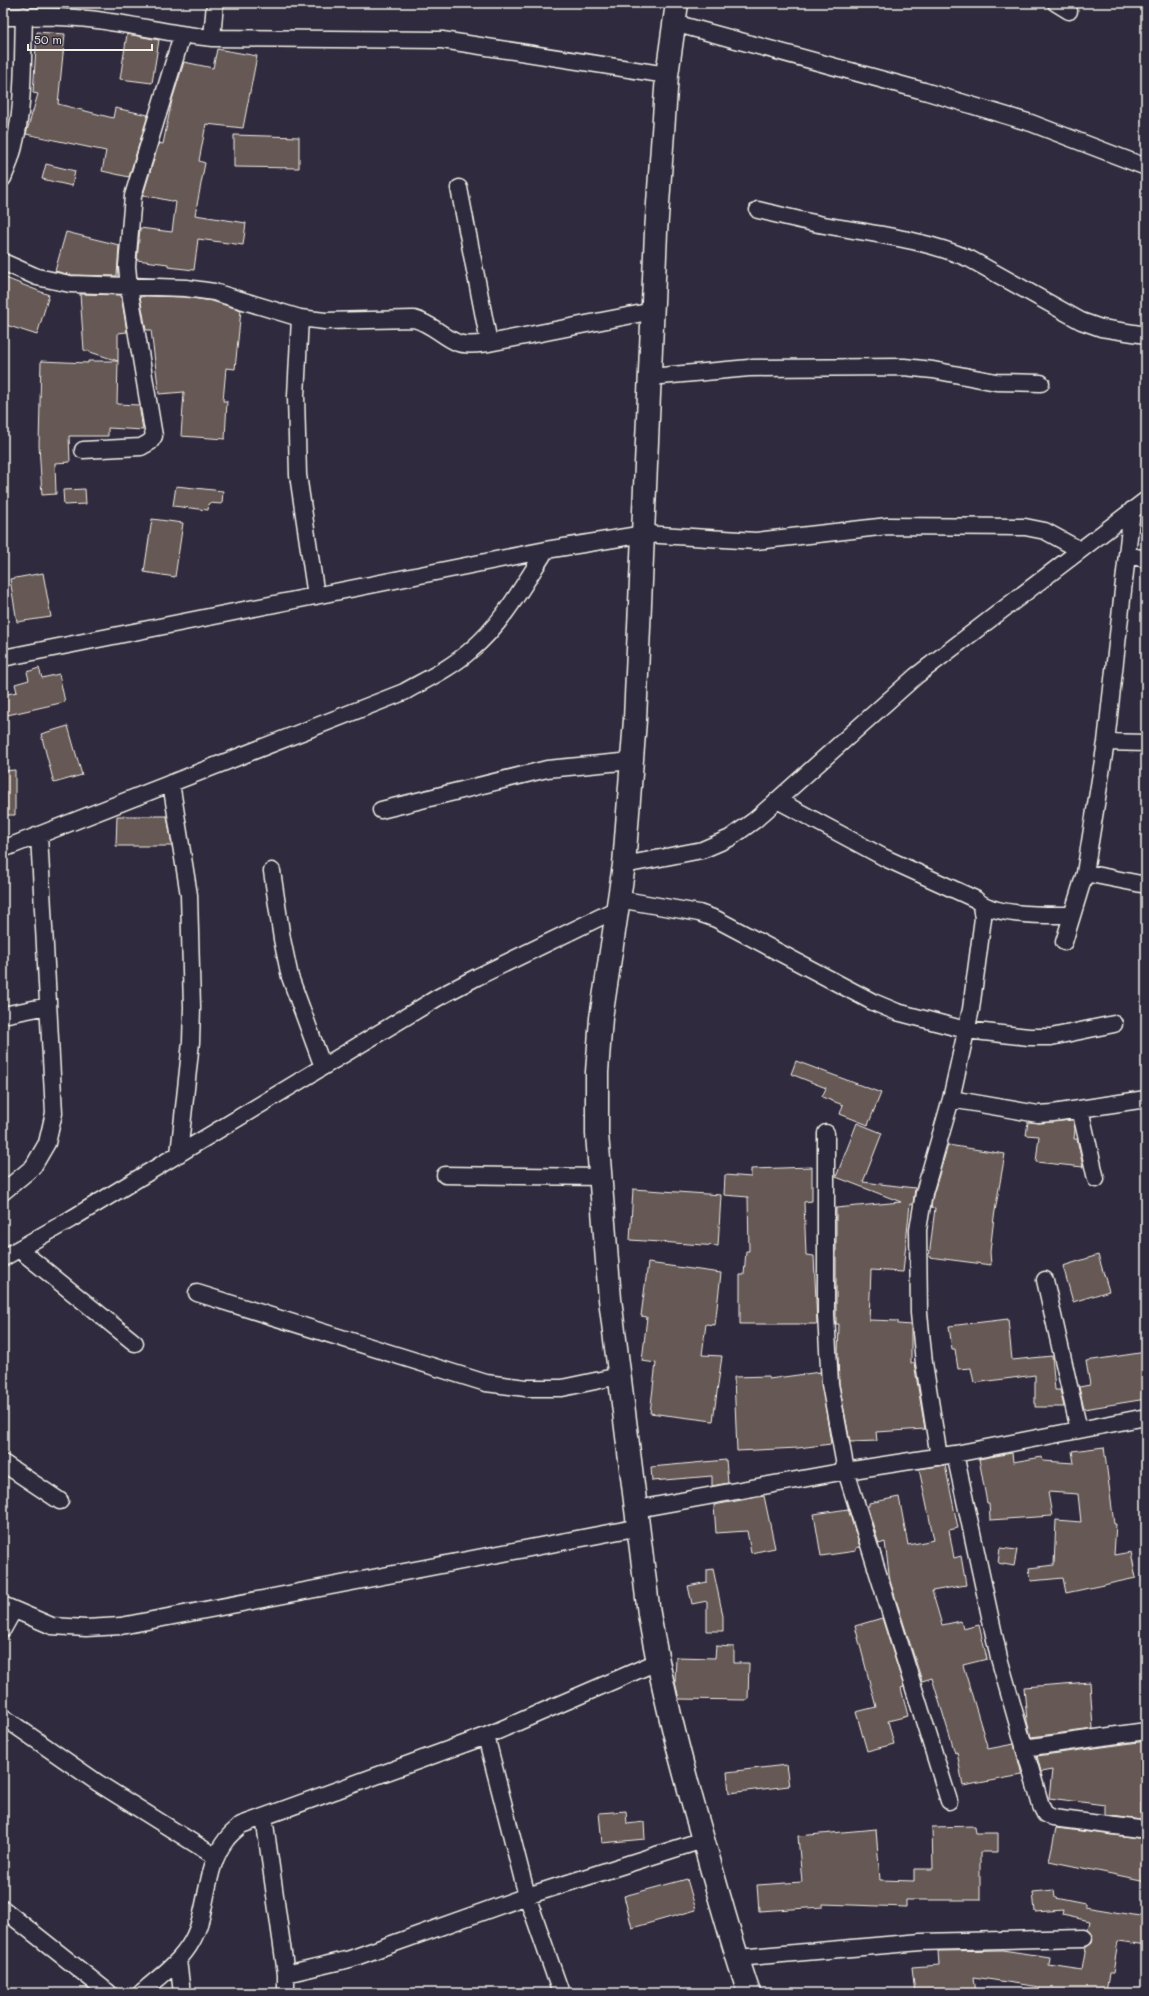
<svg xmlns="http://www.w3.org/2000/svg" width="1149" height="1996" font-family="Mali,sans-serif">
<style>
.building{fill:#655854;stroke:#f4f1e8}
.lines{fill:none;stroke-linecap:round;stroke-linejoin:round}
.street-casing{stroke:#f4f1e8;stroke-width:19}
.secondary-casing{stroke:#f4f1e8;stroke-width:25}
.street{stroke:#2f2a3d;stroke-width:16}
.secondary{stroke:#2f2a3d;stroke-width:22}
</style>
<rect width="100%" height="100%" fill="#2f2a3d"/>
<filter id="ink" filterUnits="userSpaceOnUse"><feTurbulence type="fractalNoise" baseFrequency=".025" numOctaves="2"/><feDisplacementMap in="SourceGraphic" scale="8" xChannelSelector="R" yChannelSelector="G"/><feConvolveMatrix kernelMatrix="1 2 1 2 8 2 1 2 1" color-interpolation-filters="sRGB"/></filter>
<g filter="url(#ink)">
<path class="building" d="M37 32 65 34 58 104 113 118 115 108 148 115 129 177 102 171 106 151 26 134 38 94 33 93Z
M127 34 159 40 152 83 120 79Z
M217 49 257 56 243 128 206 124 199 161 205 163 195 215 246 223 243 245 198 239 194 270 168 267V264L137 260 140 228 172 232 176 202 143 195 159 143 163 144 172 100 184 62 213 68Z
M234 135 299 137V168L234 167Z
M46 164 75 171 72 186 42 179Z
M66 232 119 245 117 276 71 275 55 271Z
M3 277 49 295 37 335 3 324Z
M80 294 121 295 127 332 118 333V361L84 350Z
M146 296 185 297 212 301 241 310 235 369 226 368 223 401H227L225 439 181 436 184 392 159 394 151 330H146L140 297Z
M41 361 88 363V361H118L117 404 139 405 143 430 108 428V436H69L70 462 55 463 56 494 42 495 39 445Z
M176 486 223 491 222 504 209 503 208 510 173 506Z
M85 489 86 504 64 505 63 490Z
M152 519 183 523 175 577 144 572Z
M43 573 51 617 17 622 10 579Z
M39 668 42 678 59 674 65 702 3 716V695L17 692 15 684 29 680 27 672Z
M68 726 82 775 54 783 41 734Z
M15 770V815H3V771Z
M117 816H167L172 846H116Z
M796 1061 881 1093 868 1125 840 1114 843 1105 822 1097 826 1088 791 1074Z
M1073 1120 1075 1129 1074 1139H1077L1083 1167 1036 1162 1039 1136 1026 1135 1028 1122 1039 1123Z
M857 1123 882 1133 863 1182 915 1188 913 1204H910L903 1272 871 1270 869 1320 898 1321V1324L911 1325V1363H914L925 1429 876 1432 877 1441 850 1442 839 1383 838 1355 839 1324H836V1208L901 1202 836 1177Z
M948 1145 1005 1154 994 1217 990 1252 991 1265 929 1257 935 1208 931 1207 933 1195Z
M812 1167V1201L804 1202 806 1255 814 1256 817 1324H740V1275H744L746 1251H749L748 1197 724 1195 725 1175 751 1177V1169Z
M633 1189 721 1195 718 1246 630 1240Z
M1098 1255 1109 1291 1073 1302 1063 1266Z
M648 1263 721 1273 715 1325 706 1324 702 1355 722 1356 713 1421 650 1413 656 1363 642 1361 647 1317 641 1316Z
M1008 1319 1012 1360 1052 1356 1055 1390H1060L1064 1407H1035V1375L974 1383 971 1368 958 1369 955 1349H952L949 1326Z
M1146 1352V1399L1084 1409 1079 1387 1090 1385 1086 1361Z
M820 1372 831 1444 798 1448 737 1451 734 1377 769 1376V1379Z
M1104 1447 1114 1524H1116L1114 1555 1131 1552 1136 1578 1066 1593 1063 1578 1031 1581 1029 1568 1054 1565 1056 1520 1081 1522 1078 1494 1048 1492 1052 1516 990 1520 989 1503H987L979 1459 1012 1453 1013 1462 1042 1457 1043 1461 1074 1463 1072 1451Z
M726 1460 728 1483 712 1486V1476L652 1481 651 1467Z
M945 1465 958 1528 949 1530 954 1558 961 1556 966 1585 932 1591 942 1625 961 1621 963 1629 979 1625 987 1659 963 1665 988 1749 1014 1744 1022 1775 963 1786 957 1752 955 1753 932 1678 922 1681 890 1581 885 1542 879 1544 867 1506H869V1503L899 1497 908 1545 934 1540 919 1469Z
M764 1496 775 1548 751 1553 747 1531 716 1533 714 1505Z
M848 1509 860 1547 856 1548V1551L821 1556 814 1514Z
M1000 1548 1017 1550 1014 1566 998 1563Z
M713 1569 723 1616V1631H707V1601L692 1604 688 1586 707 1582V1570Z
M882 1618 904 1687 901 1688 908 1716 888 1721 894 1744 867 1751 856 1712 876 1707 855 1626Z
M716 1646 734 1647V1663H749L748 1700 679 1699 675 1682 676 1657 715 1658Z
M1090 1682 1093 1729 1031 1737 1027 1721 1024 1687Z
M1146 1741V1804L1141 1803V1820L1105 1815V1805L1049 1798 1052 1770 1041 1772 1037 1756Z
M786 1765 789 1786 729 1793 727 1772Z
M626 1811 627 1824 644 1822 645 1839 602 1843 599 1813Z
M975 1826 976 1833H998V1852H980V1900H906V1907L823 1904V1907L759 1911 757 1885 802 1882 798 1836 876 1829 880 1880 914 1881V1869H933L932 1827Z
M1056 1828 1138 1838 1146 1835V1881L1049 1861Z
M687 1879 696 1910 632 1928 624 1896Z
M1054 1890 1055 1898 1085 1904V1907L1146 1917V1946L1118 1942 1113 1973H1109L1106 1993H1039L1040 1987 974 1977 976 1993H915L912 1967 939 1965 938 1951 1002 1950 1050 1957 1049 1965 1082 1970 1086 1947 1092 1943 1093 1938 1088 1930 1090 1921 1062 1915 1063 1910 1035 1912 1033 1892Z"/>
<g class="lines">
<g class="street-casing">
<path id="street" d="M1056 3 1069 11
M3 17C38 16 75 16 110 22 144 27 178 35 212 38L442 40 667 75
M674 23 924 91 1031 123 1146 167
M212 38 215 3
M3 178C26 128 22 70 24 16
M459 188 489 343
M758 210C780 215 802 221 824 225 874 234 923 239 970 259L1081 321 1101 328 1146 335
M3 262 37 277 70 284 186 288 214 292 300 318 325 321 414 319C433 324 441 336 458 343 467 346 479 344 489 343L653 311
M300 318 296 396 298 475 316 596
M650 377 749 368 904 367 933 370 996 382 1041 383
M83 450 141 447 150 442 154 436 129 287 127 266 133 196 182 35
M1127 555 1146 559
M3 658 546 550 644 534 756 541 888 526 1025 527 1045 531 1080 550
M1106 742 1146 743
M171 783 189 895 192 1007 191 1042 179 1154
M777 800 885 858 975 899C993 917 1047 915 1072 915
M381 810 547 769 632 761
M3 849 404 692C427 679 451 668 471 650 503 623 524 584 546 550
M624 865 702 850 730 838 755 820 916 676 1146 500
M272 871 282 939 290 977 323 1067
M1085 873 1146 885
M618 899 699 913 716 919 873 1002 897 1012 966 1030 1029 1037H1051L1114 1024
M1064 942 1085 873 1106 742 1132 510
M3 1015 48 1006
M951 1099 1038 1114 1053 1113 1146 1099
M1080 1109 1096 1179
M826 1133V1315L830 1384 846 1471 949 1801
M445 1175 601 1177
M3 1192 33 1167 47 1143 54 1113 39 835
M20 1250 135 1343
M3 1258 71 1219 437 998 477 977 617 909
M1045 1280 1079 1430
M197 1293 486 1383 526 1388H562L619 1376
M955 1454 999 1658 1041 1806 1045 1814 1053 1818 1139 1829
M939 1457 924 1363 919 1313 918 1230 924 1193 951 1099 971 1009 983 918 981 906
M3 1463 60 1501
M637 1509 846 1471 955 1454 1146 1417
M3 1605 52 1626 86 1628 121 1626 640 1527
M3 1629 13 1611
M3 1717 98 1783 216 1857
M486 1736 527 1896 561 1993
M1024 1748 1146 1731
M264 1817 286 1974V1993
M3 1909 109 1993
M737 1958 921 1942 1084 1938
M178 1960 182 1993
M286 1974 350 1959 527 1896 703 1840
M141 1993C159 1977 180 1963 192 1941 209 1910 204 1868 226 1840 230 1834 236 1830 241 1825L486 1736 657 1662"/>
</g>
<g class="secondary-casing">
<path id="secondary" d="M677 3 667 75 656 232 635 720 624 865 601 1018 597 1072V1134L610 1299 649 1614C663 1695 684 1775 707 1853 720 1900 733 1947 749 1993"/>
</g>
<use href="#street" class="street"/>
<use href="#secondary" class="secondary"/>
</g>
</g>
<rect width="1149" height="1996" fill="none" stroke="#2f2a3d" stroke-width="16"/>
<rect x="8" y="8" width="1133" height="1980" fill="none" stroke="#f4f1e8" stroke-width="1.5" filter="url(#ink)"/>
<path d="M28 44v6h124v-6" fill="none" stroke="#f4f1e8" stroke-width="2"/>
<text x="34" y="44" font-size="12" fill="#f4f1e8" stroke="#2f2a3d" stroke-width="3" paint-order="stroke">50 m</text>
</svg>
